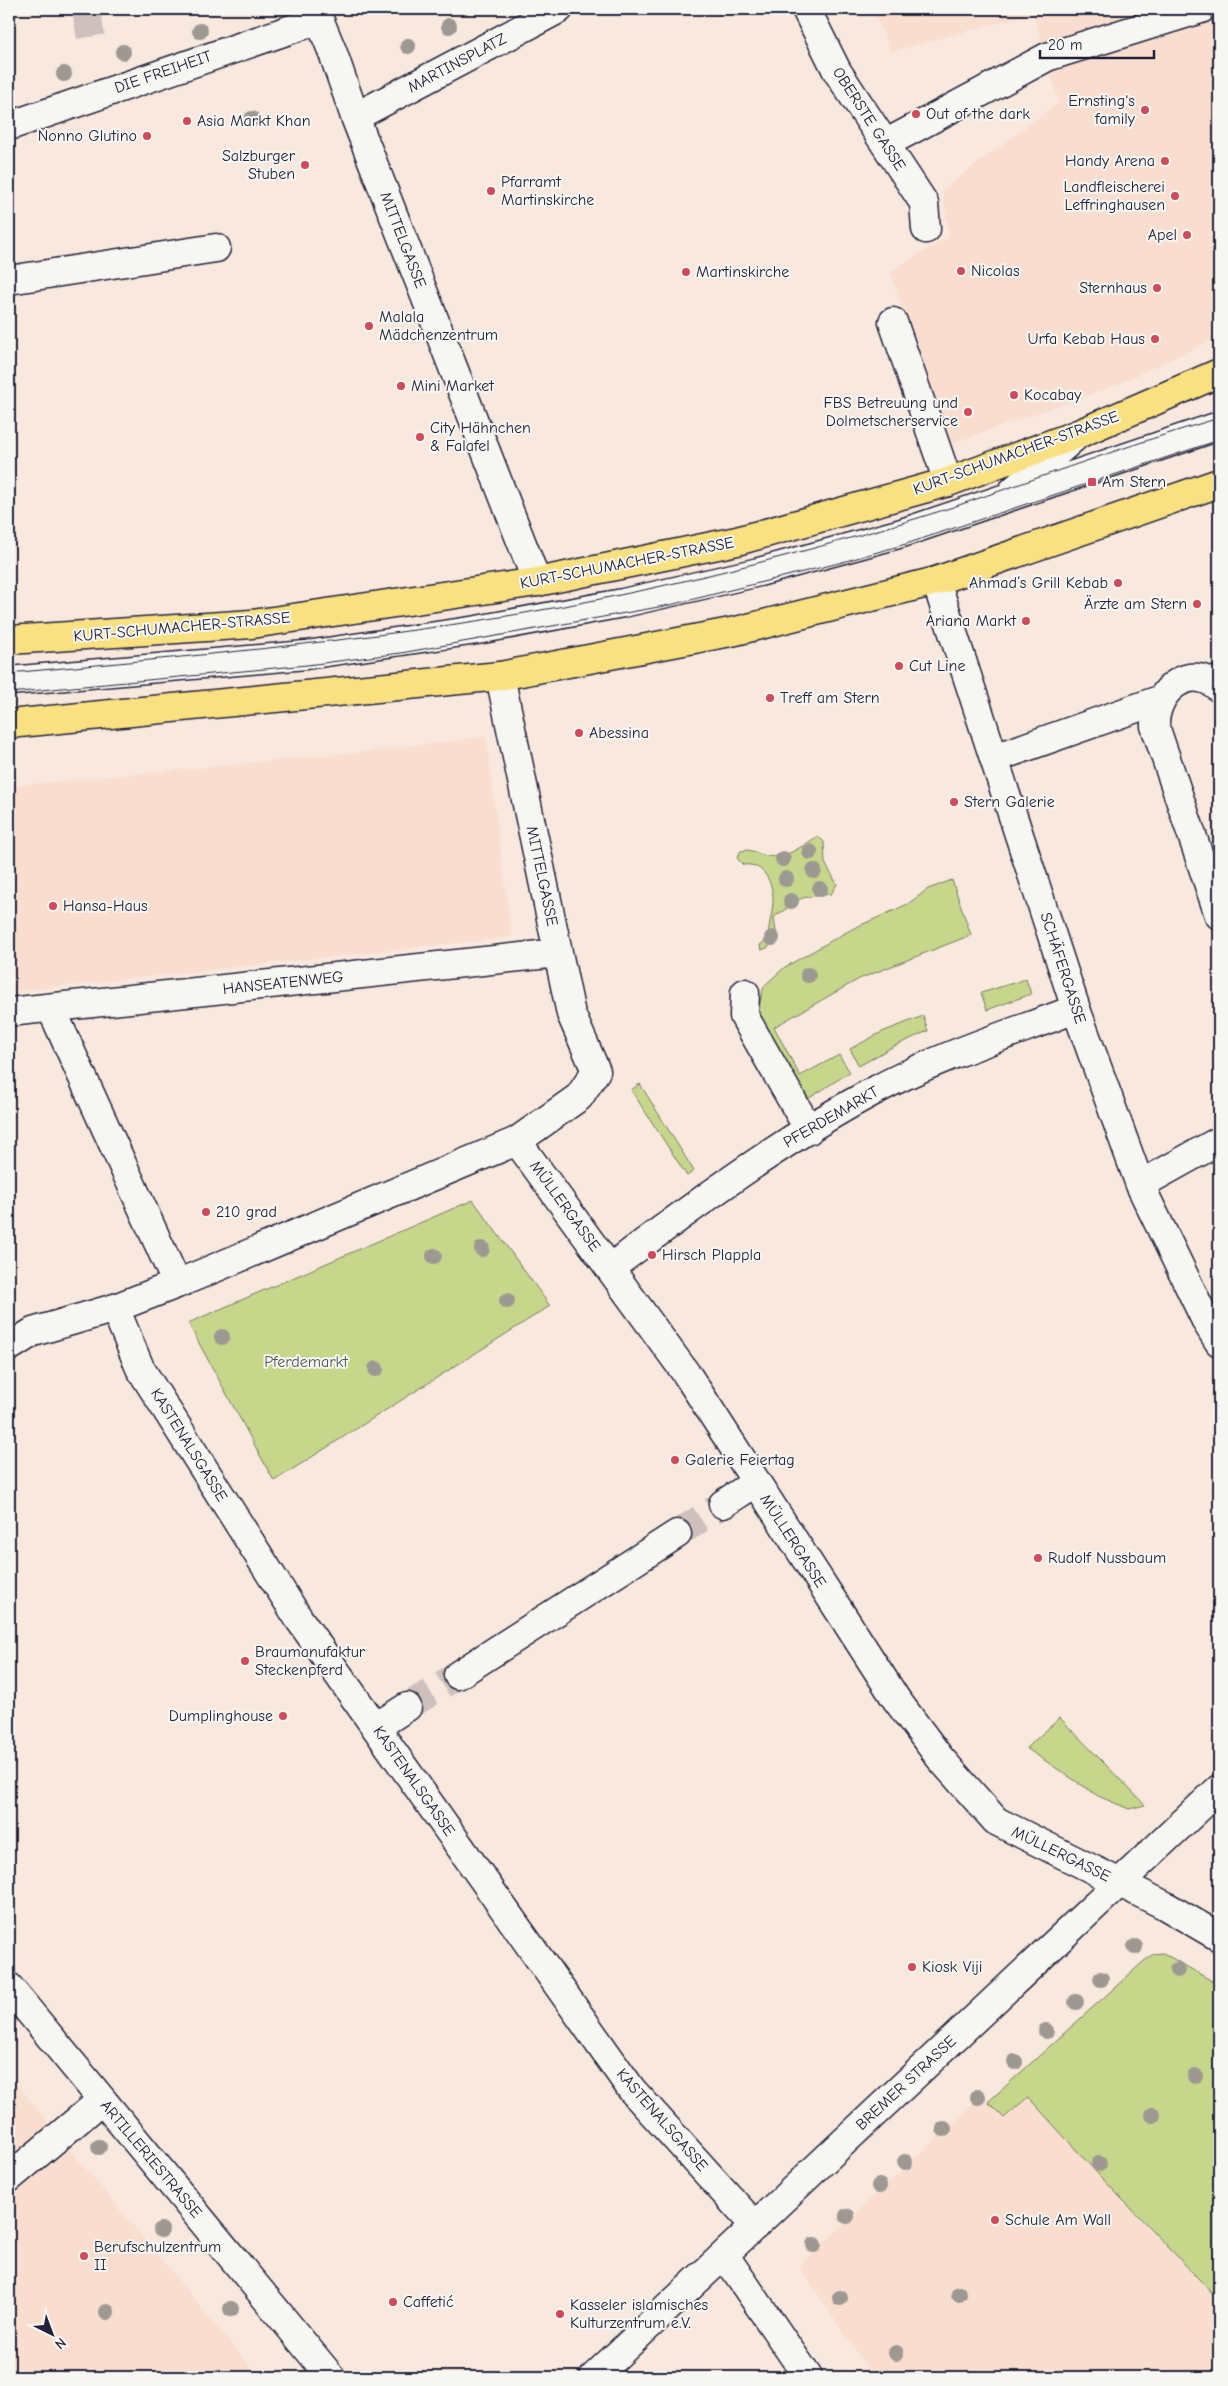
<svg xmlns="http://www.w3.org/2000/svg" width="1228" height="2386" font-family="'Comic Neue',sans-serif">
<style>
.built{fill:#f9ded0}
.green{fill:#c6d68a;stroke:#747c62}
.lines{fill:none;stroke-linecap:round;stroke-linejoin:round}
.minor-tunnel{stroke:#cdc0bd;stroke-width:28;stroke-dasharray:28 14;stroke-linecap:butt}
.minor-casing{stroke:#22223b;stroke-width:31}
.major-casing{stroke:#22223b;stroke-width:31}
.minor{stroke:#f6f6f2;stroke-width:28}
.major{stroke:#f9e181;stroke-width:28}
.tram{stroke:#22223b;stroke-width:1}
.tree{fill:#9d9992}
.poi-dot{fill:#d1495b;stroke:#f6f6f2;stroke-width:2}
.labels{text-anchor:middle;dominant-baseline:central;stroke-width:4;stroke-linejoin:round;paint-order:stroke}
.street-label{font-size:16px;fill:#22223b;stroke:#f6f6f2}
.poi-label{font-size:16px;fill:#22223b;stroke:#f6f6f2;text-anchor:start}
.park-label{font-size:16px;fill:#535853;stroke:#f6f6f2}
</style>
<rect width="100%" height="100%" fill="#f8e8de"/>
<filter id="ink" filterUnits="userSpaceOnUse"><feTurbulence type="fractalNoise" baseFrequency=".02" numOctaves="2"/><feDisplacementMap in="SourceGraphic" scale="10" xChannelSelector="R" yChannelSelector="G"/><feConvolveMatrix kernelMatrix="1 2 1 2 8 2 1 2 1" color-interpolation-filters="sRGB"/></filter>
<g filter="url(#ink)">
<path class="built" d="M872 9H1219V337L1116 385 947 445 890 272 949 236 942 190 1059 102 1033 13 891 52Z
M486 737 512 937 9 992V786L353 753Z
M9 2074 59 2136 259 2377H9Z
M983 2095 1004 2118 1028 2096 1098 2174 1219 2300V2377H873L799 2266Z"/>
<path class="green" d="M818 836 824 842 825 863 837 884 831 894 802 898 774 917 777 940 767 948 761 950 760 945 768 939C768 926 772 916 773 903 774 884 764 862 743 865L737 858 741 851C752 848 756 854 767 856 784 860 804 845 818 836Z
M952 880 971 935 859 979 774 1027 800 1076 839 1055 850 1072 805 1101 759 1018V1006L764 986 785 967 852 929 908 904 928 889Z
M1026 979 1031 994 987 1010 981 993Z
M923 1016 928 1031 892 1047 859 1066 850 1049 882 1032Z
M640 1084 694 1171 687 1176 631 1090Z
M473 1200 550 1306 274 1481 188 1323Z
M1060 1718 1145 1805 1129 1809 1098 1796 1026 1748Z
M1163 1953 1219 1985V2300L1098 2174 1028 2097 1004 2118 988 2102 1143 1962 1153 1954Z"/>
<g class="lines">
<path class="minor-tunnel" d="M86 9 91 38
M677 1534 723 1504
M407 1707 458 1675"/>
<g class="minor-casing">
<path id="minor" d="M315 9 333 53 355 117 537 582
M806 9 837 71 924 203 926 229
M355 117 559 9
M9 126 318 20
M885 144 1047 57 1201 9
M9 280 216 248
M893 322 948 482
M1013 491 1078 434
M936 581 1076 1009 1140 1185 1207 1323 1219 1342
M9 681 306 655 477 630 623 603 759 572 902 533 1219 426
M1219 688C1190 661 1154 691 1155 726L1219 915
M995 758 1159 700
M745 993 744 1016 809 1130
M51 1008 177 1284
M9 1012 558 953
M517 1141 688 1376 896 1699 940 1758 996 1821 1164 1905 1219 1937
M1140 1185 1219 1141
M610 1268C694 1206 779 1142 872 1092 936 1057 1007 1035 1076 1009
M115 1308 140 1368 299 1619 632 2090 755 2226
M9 1347 33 1332 115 1308 177 1284 517 1141 579 1097 596 1071 571 1014 500 676
M723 1504 755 1483
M458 1675 677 1534
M376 1727 407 1707
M9 1987 331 2377
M9 2178 102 2100
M725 2256 808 2377
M594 2377 1219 1789"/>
</g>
<g class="major-casing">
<path id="major" d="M9 640 252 624 537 582 737 541 948 482 1078 434 1219 373
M9 724 500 676 736 631 936 581 1219 483"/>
</g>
<use href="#minor" class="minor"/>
<use href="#major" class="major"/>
<path class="tram" d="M1208 9 1219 42
M9 673C239 652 463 633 688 580 777 559 866 535 953 507 1042 477 1130 444 1219 418
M9 693 307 665 401 653 670 605 839 563 906 544 1219 440"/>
</g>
<g class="tree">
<circle cx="449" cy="26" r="8"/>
<circle cx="200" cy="31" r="8"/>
<circle cx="408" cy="46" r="8"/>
<circle cx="123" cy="52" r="8"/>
<circle cx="64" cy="74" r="8"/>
<circle cx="252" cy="119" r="8"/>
<circle cx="810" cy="852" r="8"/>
<circle cx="783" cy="859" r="8"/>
<circle cx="814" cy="871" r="8"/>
<circle cx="786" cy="879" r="8"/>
<circle cx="820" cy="889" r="8"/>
<circle cx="791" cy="901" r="8"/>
<circle cx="772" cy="938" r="8"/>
<circle cx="808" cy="975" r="8"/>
<circle cx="482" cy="1249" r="8"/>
<circle cx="434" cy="1256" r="8"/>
<circle cx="507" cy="1301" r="8"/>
<circle cx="222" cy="1337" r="8"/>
<circle cx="376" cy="1369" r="8"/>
<circle cx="1135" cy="1947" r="8"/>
<circle cx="1177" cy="1970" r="8"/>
<circle cx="1101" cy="1979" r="8"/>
<circle cx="1076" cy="2002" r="8"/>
<circle cx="1046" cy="2031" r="8"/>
<circle cx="1015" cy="2062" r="8"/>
<circle cx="1195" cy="2076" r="8"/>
<circle cx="978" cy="2097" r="8"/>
<circle cx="1153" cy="2115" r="8"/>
<circle cx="944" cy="2129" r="8"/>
<circle cx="99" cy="2147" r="8"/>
<circle cx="905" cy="2162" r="8"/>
<circle cx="1099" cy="2164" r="8"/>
<circle cx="879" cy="2186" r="8"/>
<circle cx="847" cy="2216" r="8"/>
<circle cx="161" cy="2230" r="8"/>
<circle cx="814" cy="2245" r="8"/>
<circle cx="959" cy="2294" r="8"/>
<circle cx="840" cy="2298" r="8"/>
<circle cx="231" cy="2309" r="8"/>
<circle cx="107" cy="2312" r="8"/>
<circle cx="896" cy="2353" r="8"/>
</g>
</g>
<g class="poi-dot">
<circle cx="1145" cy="110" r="5"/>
<circle cx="916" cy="114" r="5"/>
<circle cx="187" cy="121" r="5"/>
<circle cx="147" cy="136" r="5"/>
<circle cx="1165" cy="161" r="5"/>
<circle cx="305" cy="165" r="5"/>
<circle cx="491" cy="191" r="5"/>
<circle cx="1175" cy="196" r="5"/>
<circle cx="1187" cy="235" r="5"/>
<circle cx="961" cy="271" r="5"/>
<circle cx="686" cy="272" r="5"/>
<circle cx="1157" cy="288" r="5"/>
<circle cx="369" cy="326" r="5"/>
<circle cx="1155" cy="339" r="5"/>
<circle cx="401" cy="386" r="5"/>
<circle cx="1014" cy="395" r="5"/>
<circle cx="968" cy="412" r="5"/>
<circle cx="420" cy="437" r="5"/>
<rect x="1087" y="477" width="10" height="10" rx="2.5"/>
<circle cx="1118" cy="583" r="5"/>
<circle cx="1197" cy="604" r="5"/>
<circle cx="1026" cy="621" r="5"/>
<circle cx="899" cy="666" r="5"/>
<circle cx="770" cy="698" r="5"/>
<circle cx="579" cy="733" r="5"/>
<circle cx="954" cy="802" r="5"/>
<circle cx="53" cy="906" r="5"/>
<circle cx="206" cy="1212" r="5"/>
<circle cx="652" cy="1255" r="5"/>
<circle cx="675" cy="1460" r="5"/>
<circle cx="1038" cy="1558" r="5"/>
<circle cx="245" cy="1661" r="5"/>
<circle cx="283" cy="1716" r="5"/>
<circle cx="912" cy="1967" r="5"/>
<circle cx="995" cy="2220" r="5"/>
<circle cx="84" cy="2256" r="5"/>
<circle cx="393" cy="2302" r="5"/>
<circle cx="560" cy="2314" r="5"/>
</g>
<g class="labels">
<g class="street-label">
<text transform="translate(457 63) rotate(-28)">MARTINSPLATZ</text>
<text transform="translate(163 72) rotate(-19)">DIE FREIHEIT</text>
<text transform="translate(869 119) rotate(57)">OBERSTE GASSE</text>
<text transform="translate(403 240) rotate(69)">MITTELGASSE</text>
<text transform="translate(1016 453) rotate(-20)">KURT-SCHUMACHER-STRASSE</text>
<text transform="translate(627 563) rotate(-11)">KURT-SCHUMACHER-STRASSE</text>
<text transform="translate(182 627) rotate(-5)">KURT-SCHUMACHER-STRASSE</text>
<text transform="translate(542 876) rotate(78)">MITTELGASSE</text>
<text transform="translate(1063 968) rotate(72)">SCHÄFERGASSE</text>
<text transform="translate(283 983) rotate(-6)">HANSEATENWEG</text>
<text transform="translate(831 1117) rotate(-30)">PFERDEMARKT</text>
<text transform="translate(565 1206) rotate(54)">MÜLLERGASSE</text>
<text transform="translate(189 1445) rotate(58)">KASTENALSGASSE</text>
<text transform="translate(793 1541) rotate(57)">MÜLLERGASSE</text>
<text transform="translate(414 1781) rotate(55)">KASTENALSGASSE</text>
<text transform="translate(1061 1854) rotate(26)">MÜLLERGASSE</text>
<text transform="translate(906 2083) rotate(-43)">BREMER STRASSE</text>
<text transform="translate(662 2120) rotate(49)">KASTENALSGASSE</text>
<text transform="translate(151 2159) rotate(50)">ARTILLERIESTRASSE</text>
</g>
<g class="poi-label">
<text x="1135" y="101" text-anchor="end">Ernsting's<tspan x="1135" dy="18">family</tspan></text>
<text x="926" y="114">Out of the dark</text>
<text x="197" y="121">Asia Markt Khan</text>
<text x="137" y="136" text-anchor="end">Nonno Glutino</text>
<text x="295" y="156" text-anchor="end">Salzburger<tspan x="295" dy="18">Stuben</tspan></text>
<text x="1155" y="161" text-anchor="end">Handy Arena</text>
<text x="501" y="182">Pfarramt<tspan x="501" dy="18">Martinskirche</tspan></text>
<text x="1165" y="187" text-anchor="end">Landfleischerei<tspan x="1165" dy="18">Leffringhausen</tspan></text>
<text x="1177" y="235" text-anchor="end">Apel</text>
<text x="971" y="271">Nicolas</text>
<text x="696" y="272">Martinskirche</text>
<text x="1147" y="288" text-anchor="end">Sternhaus</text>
<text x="379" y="317">Malala<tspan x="379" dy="18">Mädchenzentrum</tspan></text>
<text x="1145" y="339" text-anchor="end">Urfa Kebab Haus</text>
<text x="411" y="386">Mini Market</text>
<text x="1024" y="395">Kocabay</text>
<text x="958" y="403" text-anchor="end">FBS Betreuung und<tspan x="958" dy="18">Dolmetscherservice</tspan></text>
<text x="430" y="428">City Hähnchen<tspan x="430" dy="18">&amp; Falafel</tspan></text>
<text x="1102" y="482">Am Stern</text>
<text x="1108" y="583" text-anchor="end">Ahmad‘s Grill Kebab</text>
<text x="1187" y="604" text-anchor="end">Ärzte am Stern</text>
<text x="1016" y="621" text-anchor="end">Ariana Markt</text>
<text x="909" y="666">Cut Line</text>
<text x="780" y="698">Treff am Stern</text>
<text x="589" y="733">Abessina</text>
<text x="964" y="802">Stern Galerie</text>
<text x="63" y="906">Hansa-Haus</text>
<text x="216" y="1212">210 grad</text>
<text x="662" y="1255">Hirsch Plappla</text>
<text x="685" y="1460">Galerie Feiertag</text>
<text x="1048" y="1558">Rudolf Nussbaum</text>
<text x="255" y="1652">Braumanufaktur<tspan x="255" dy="18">Steckenpferd</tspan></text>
<text x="273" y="1716" text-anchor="end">Dumplinghouse</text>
<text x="922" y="1967">Kiosk Viji</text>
<text x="1005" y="2220">Schule Am Wall</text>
<text x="94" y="2247">Berufschulzentrum<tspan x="94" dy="18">II</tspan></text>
<text x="403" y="2302">Caffetić</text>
<text x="570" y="2305">Kasseler islamisches<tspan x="570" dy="18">Kulturzentrum e.V.</tspan></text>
</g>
<g class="park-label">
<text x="306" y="1362">Pferdemarkt</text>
</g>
</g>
<rect width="1228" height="2386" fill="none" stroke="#f6f6f2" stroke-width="30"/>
<rect x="15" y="15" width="1198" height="2356" fill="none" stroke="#22223b" stroke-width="2" filter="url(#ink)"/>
<g transform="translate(52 2334) rotate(138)" stroke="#f6f6f2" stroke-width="4" paint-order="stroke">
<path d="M0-4L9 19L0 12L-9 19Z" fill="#22223b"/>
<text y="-8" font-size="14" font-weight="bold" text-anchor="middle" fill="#22223b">N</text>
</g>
<path d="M1040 50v8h114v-8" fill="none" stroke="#22223b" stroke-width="2.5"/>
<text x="1048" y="50" font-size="15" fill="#22223b" stroke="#f6f6f2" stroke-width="4" paint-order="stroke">20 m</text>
</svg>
